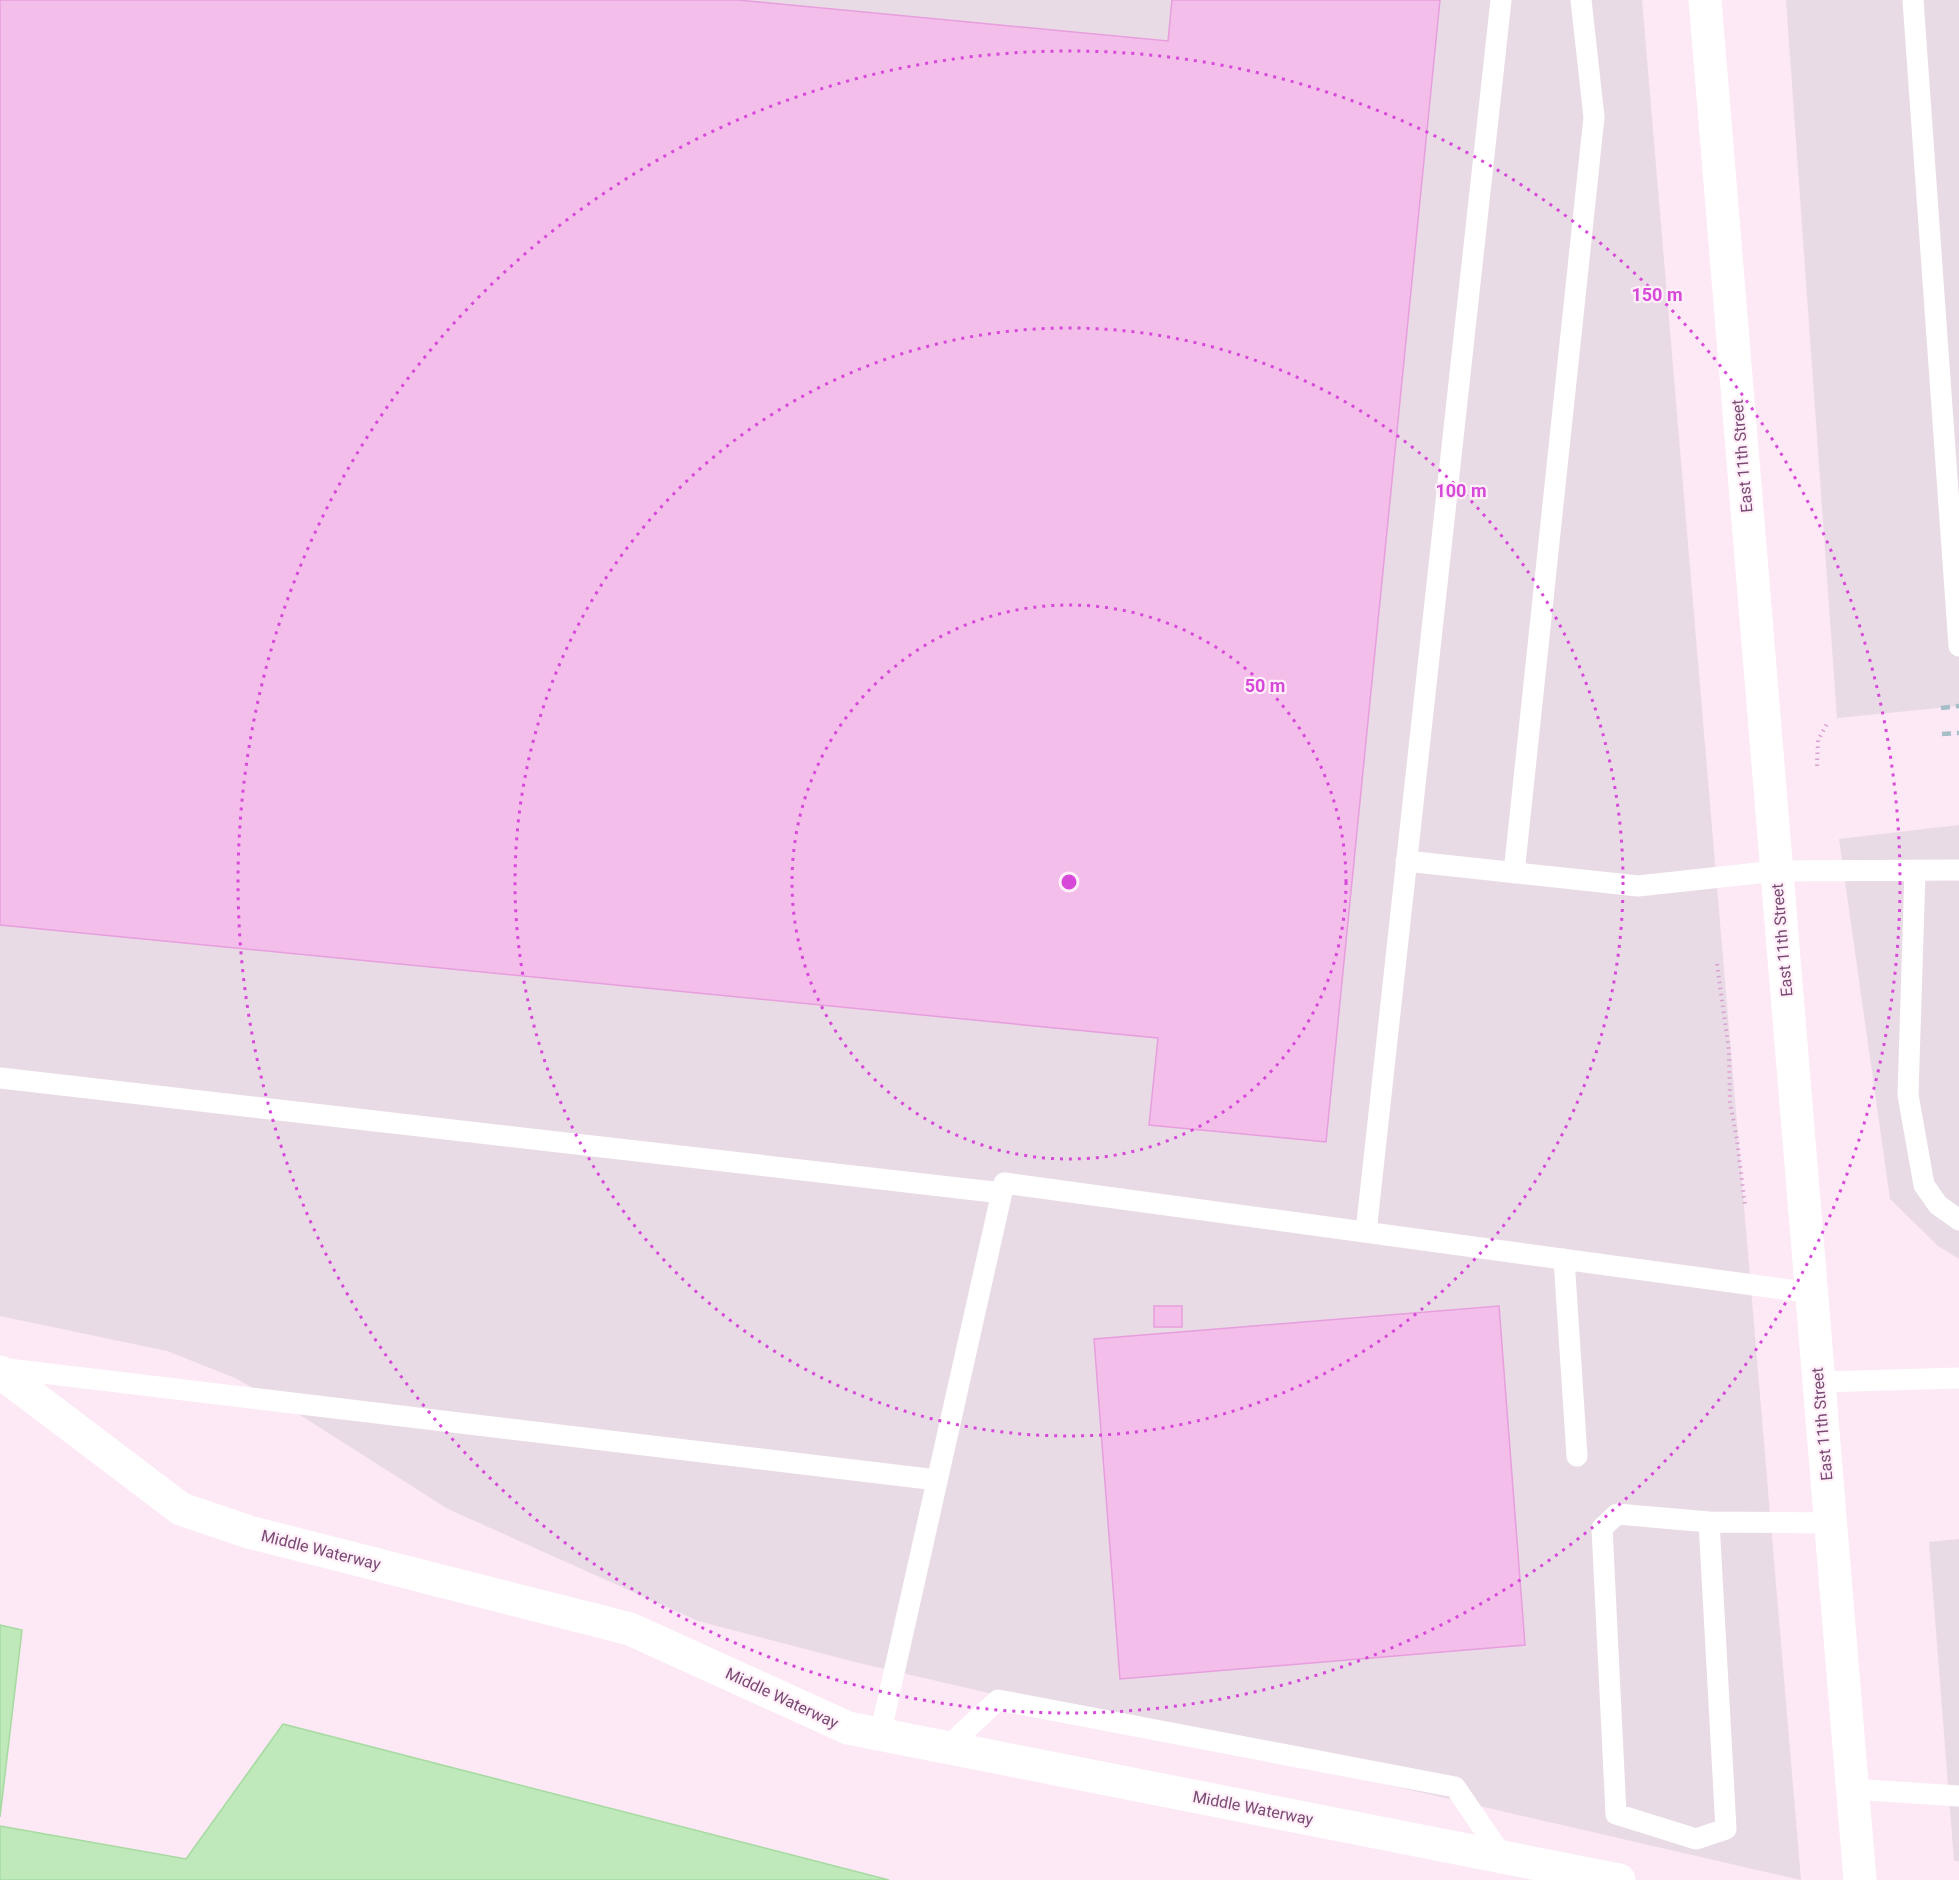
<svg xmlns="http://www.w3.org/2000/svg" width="1959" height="1880" font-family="Roboto,sans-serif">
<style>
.industrial{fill:#e9dbe6}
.water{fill:#bfe8bb;stroke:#a6daa1;stroke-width:1.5}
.building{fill:#f4beeb;stroke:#e79edd;stroke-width:1.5}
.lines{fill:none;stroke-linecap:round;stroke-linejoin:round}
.path{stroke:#d9a1d1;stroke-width:4;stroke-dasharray:1.5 4.5;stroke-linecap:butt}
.lane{stroke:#fff;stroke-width:21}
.street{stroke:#fff;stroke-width:33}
.secondary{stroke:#fff;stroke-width:33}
.rail{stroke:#a5bec8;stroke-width:4.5;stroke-dasharray:9 6;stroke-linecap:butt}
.ring{fill:none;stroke:#d649d9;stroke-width:3;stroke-dasharray:3 6}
.labels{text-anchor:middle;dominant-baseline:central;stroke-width:4.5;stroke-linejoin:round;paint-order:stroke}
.street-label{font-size:16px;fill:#794a73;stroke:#ffeff9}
.centre{fill:#d649d9;stroke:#ffeff9;stroke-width:3}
.ring-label{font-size:18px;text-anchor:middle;font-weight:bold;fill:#d649d9;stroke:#ffeff9;stroke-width:4.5;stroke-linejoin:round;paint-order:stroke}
</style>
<rect width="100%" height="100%" fill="#fde8f5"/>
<path class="industrial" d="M0 0H1642L1801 1880 859 1663 698 1621 448 1509 292 1410 235 1378 167 1351 0 1316Z
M1786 0H1959V706L1837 718Z
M1959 825V1259L1938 1246 1890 1199 1839 839Z
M1959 1539V1861H1954L1929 1542Z"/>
<path class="water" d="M0 1625 22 1630 0 1817Z
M283 1724 889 1880H0V1826L186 1859Z"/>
<path class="building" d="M0 0H738L1168 41 1172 0H1440L1326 1142 1149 1125 1158 1038 0 925Z
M1154 1306H1182V1327H1154Z
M1499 1306 1525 1645 1120 1679 1094 1339Z"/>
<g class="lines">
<path class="path" d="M1817 766 1818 740 1828 722
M1717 964 1729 1051 1730 1102 1737 1140 1745 1206"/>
<path class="lane" d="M1913 0 1959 646
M1406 861 1638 886 1776 871 1959 870
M1915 871 1908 1095 1924 1185 1938 1205 1959 1220
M1514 873 1594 117 1581 0
M0 1078 1002 1193
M1366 1232 1501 0
M1564 1259 1577 1456
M0 1368 937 1480
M1819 1382 1959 1378
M1709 1522 1617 1514 1602 1528 1616 1814 1696 1839 1726 1829 1709 1522 1830 1523
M880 1735 1004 1183 1812 1293
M946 1748 998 1700 1455 1787 1503 1857
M1852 1789 1959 1796"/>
<path class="street" d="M0 1372 181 1509 249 1532 630 1629 848 1728 1619 1880"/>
<path class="secondary" d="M1705 0 1860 1880"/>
<path class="rail" d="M1941 708 1959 706
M1942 734 1959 733"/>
</g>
<g class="ring">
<circle cx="1069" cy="882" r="277"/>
<circle cx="1069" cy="882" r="554"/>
<circle cx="1069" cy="882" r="831"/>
</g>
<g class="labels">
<g class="street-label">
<text transform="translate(1742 456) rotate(-95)">East 11th Street</text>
<text transform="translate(1782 940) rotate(-95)">East 11th Street</text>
<text transform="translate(1822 1424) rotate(-95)">East 11th Street</text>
<text transform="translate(321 1550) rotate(14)">Middle Waterway</text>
<text transform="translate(782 1698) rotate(25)">Middle Waterway</text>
<text transform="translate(1253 1808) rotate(11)">Middle Waterway</text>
</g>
</g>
<circle cx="1069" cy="882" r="9" class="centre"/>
<g class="ring-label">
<text x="1657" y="301">150 m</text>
<text x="1461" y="497">100 m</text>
<text x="1265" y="692">50 m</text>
</g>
</svg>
